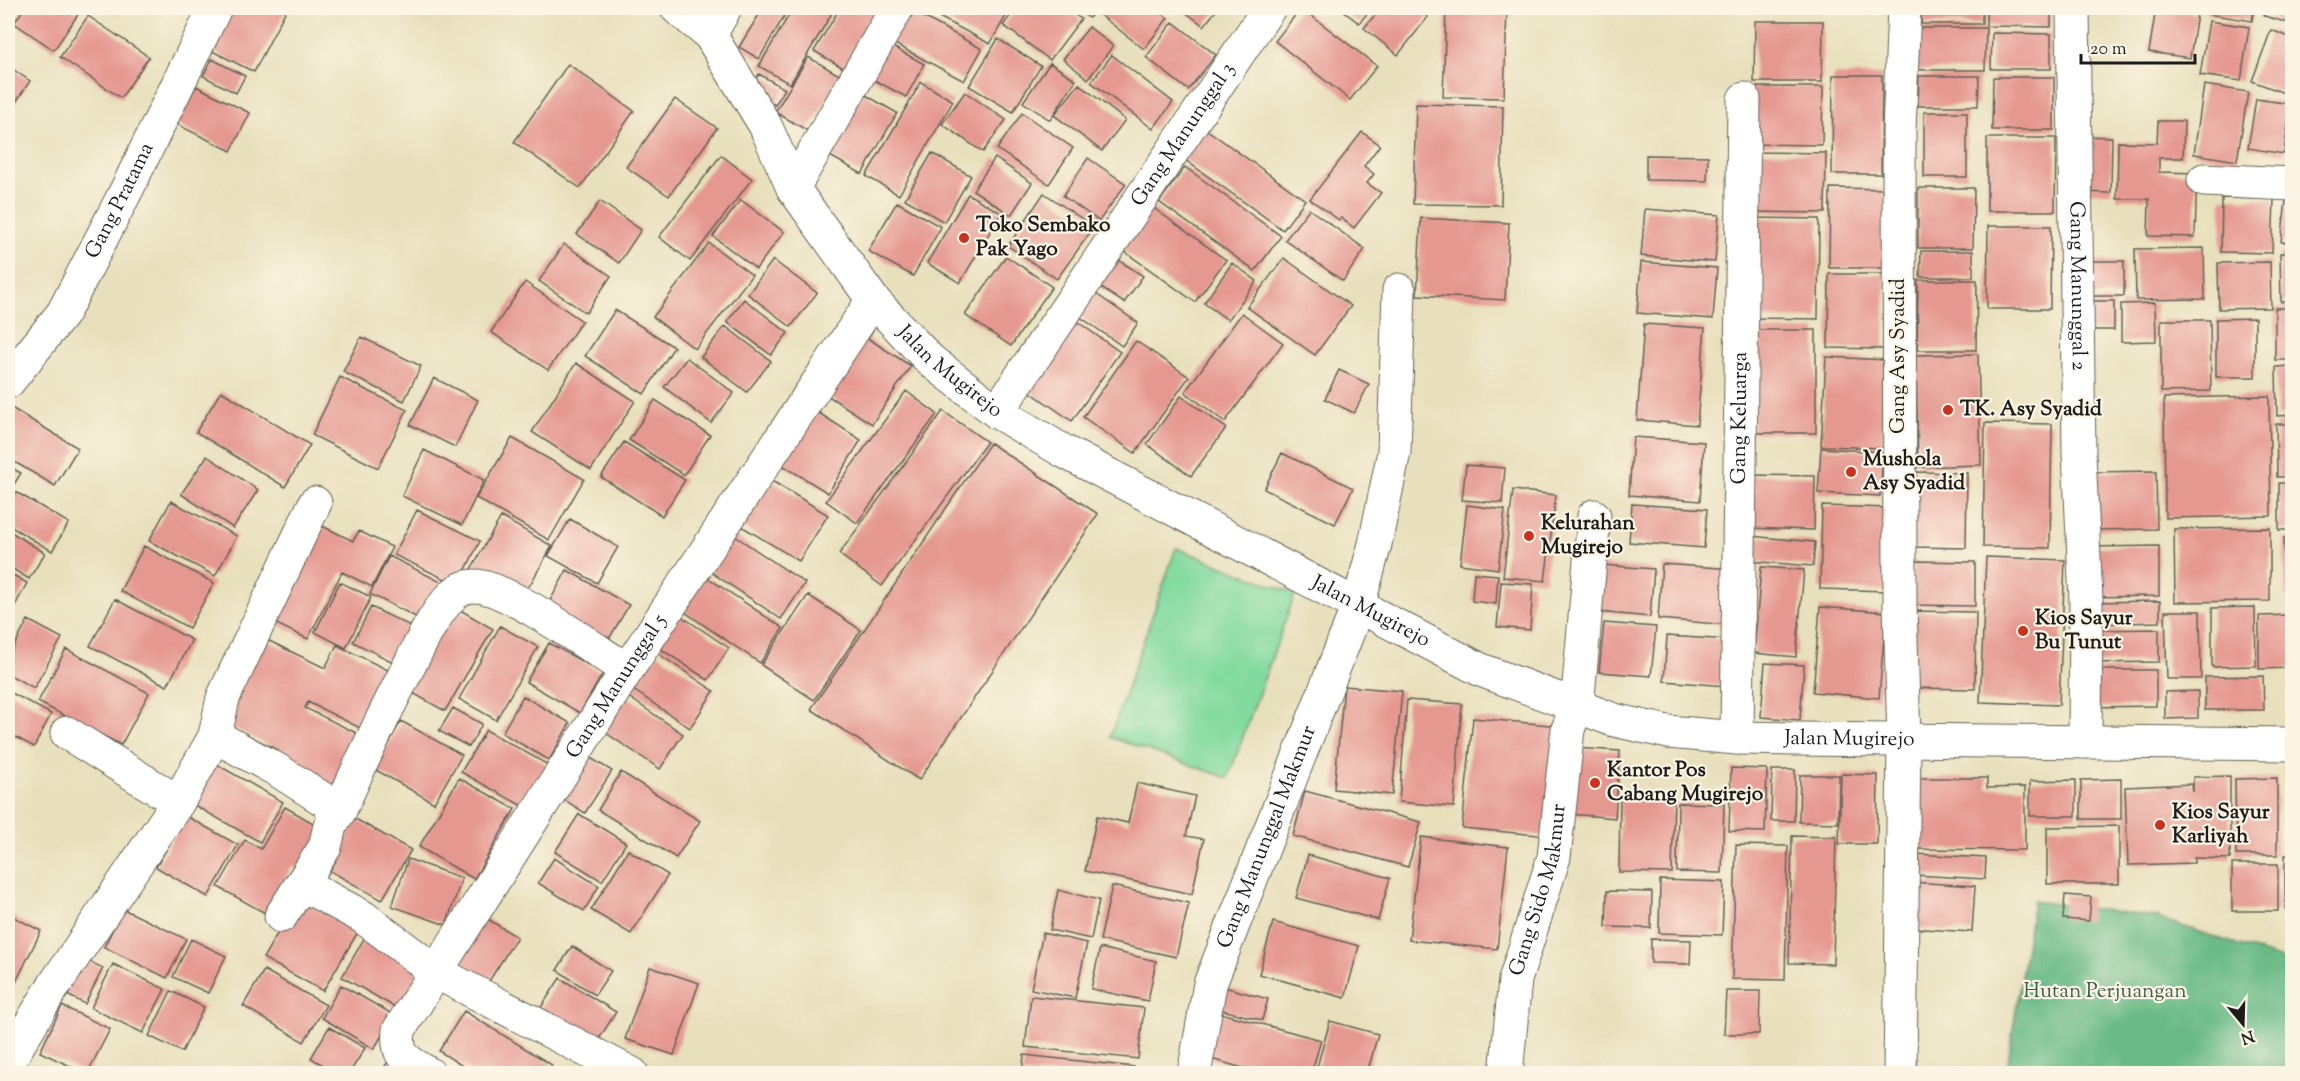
<svg xmlns="http://www.w3.org/2000/svg" width="2300" height="1081" font-family="'Sorts Mill Goudy',serif">
<style>
.green{fill:#82da9f;stroke:#4f7b5e;stroke-width:1.5}
.forest{fill:#69ba86;stroke:#426b51;stroke-width:1.5}
.building{fill:#e59890}
.lines{fill:none;stroke-linecap:round;stroke-linejoin:round}
.minor-casing{stroke:#636154;stroke-width:35}
.minor{stroke:#fff;stroke-width:33}
.poi-dot{fill:#c8321e;stroke:#fcf5e5;stroke-width:2}
.labels{text-anchor:middle;dominant-baseline:central;stroke-width:4.5;stroke-linejoin:round;paint-order:stroke}
.street-label{font-size:21px;fill:#1c1c1c;stroke:#fcf5e5}
.poi-label{font-size:21px;font-weight:bold;fill:#1c1c1c;stroke:#fcf5e5;text-anchor:start}
.park-label{font-size:21px;fill:#405e4a;stroke:#fcf5e5}
</style>
<rect width="100%" height="100%" fill="#fcf5e5"/>
<filter id="ink" filterUnits="userSpaceOnUse"><feTurbulence type="fractalNoise" baseFrequency=".0167" numOctaves="2"/><feDisplacementMap in="SourceGraphic" scale="12" xChannelSelector="R" yChannelSelector="G"/><feConvolveMatrix kernelMatrix="1 2 1 2 8 2 1 2 1" color-interpolation-filters="sRGB"/></filter>
<filter id="wash" filterUnits="userSpaceOnUse"><feTurbulence type="fractalNoise" baseFrequency=".008" numOctaves="4" result="noise"/><feDisplacementMap in="SourceGraphic" scale="24" xChannelSelector="R" yChannelSelector="G"/><feGaussianBlur stdDeviation="1.35" result="paint"/><feColorMatrix in="noise" values="0 0 0 0 0 0 0 0 0 0 0 0 0 0 0 0 0 1.4 0 .05"/><feComposite in="paint" operator="in"/></filter>
<g filter="url(#wash)">
<rect width="100%" height="100%" fill="#e8e0bc"/>
<path class="green" d="M1176 548 1295 594 1228 778 1110 737Z"/>
<path class="forest" d="M2033 901 2155 917 2287 961 2292 967V1073L2006 1074Z"/>
<g id="blocks">
<path class="building" d="M24 8H70L79 13 54 50 14 23Z
M221 8H287L254 72 202 46Z
M763 8H789L759 59 739 47Z
M793 8H835L790 84 759 66Z
M840 8H882L845 69 814 51Z
M922 8H996L1007 14 990 44Z
M1017 8H1065L1081 19 1050 60 1003 25Z
M1076 8H1097L1089 18Z
M1106 8H1154L1168 18 1144 49 1100 15Z
M1180 8H1218L1204 26Z
M1301 8 1377 66 1350 100 1275 41Z
M1339 8H1372L1359 23Z
M1381 8H1415L1428 17 1398 55 1364 28Z
M1446 8H1507L1504 98 1443 97Z
M1921 8H1982V24H1921Z
M1986 8H2051V27L1986 26Z
M2156 8 2197 14 2190 58 2149 52Z
M2208 8H2254L2252 21 2207 14Z
M2266 8H2292V24L2264 16Z
M909 9 982 49 964 81 891 42Z
M88 16 149 57 121 98 60 57Z
M1755 21H1823L1822 82H1754Z
M2209 21 2249 27 2241 81 2200 75Z
M1173 22 1216 55 1188 90 1146 57Z
M1089 27 1113 46 1088 79 1063 59Z
M1912 28H1986L1985 70H1911Z
M2271 30 2292 38V96L2252 81Z
M1992 33 2051 34V69H1991Z
M998 39 1041 66 1013 112 969 86Z
M884 42 924 64 906 97 865 75Z
M1112 55 1173 102 1153 129 1091 82Z
M808 57 841 76 808 131 775 112Z
M212 59 245 76 236 93 203 76Z
M1050 63 1076 80 1050 120 1023 102Z
M568 64 634 111 580 188 514 142Z
M8 66 30 81 8 114Z
M759 74 785 89 775 105 748 91Z
M1833 75H1882L1881 174H1832Z
M1919 76H1979L1978 106H1918Z
M1993 77H2054V130H1992Z
M921 82 953 101 899 195 866 176Z
M1079 84 1125 120 1102 151 1054 115Z
M2204 85 2248 92 2237 161 2194 154Z
M196 86 250 113 231 151 176 124Z
M1751 87H1823L1822 145 1750 144Z
M857 90 897 113 862 174 821 151Z
M965 92 1006 120 983 152 942 124Z
M675 99 717 128 669 196 626 167Z
M2256 99 2291 104 2284 154 2248 148Z
M1416 104 1503 106 1501 205 1413 204Z
M1924 112H1967V177H1924Z
M1022 113 1073 148 1049 184 997 149Z
M2158 121H2184L2183 158H2159V172L2197 173 2195 237 2148 236 2149 199H2117L2118 142 2157 143Z
M1203 127 1305 200 1283 230 1181 157Z
M1362 132 1380 145 1364 166 1374 174 1367 183 1381 193 1354 228 1341 218 1339 220 1310 199Z
M2082 136 2112 137 2111 193 2080 192Z
M1987 138H2056L2055 211H1987Z
M1747 152 1826 153 1825 213 1746 212Z
M932 153 971 176 944 222 905 199Z
M721 155 752 179 690 261 659 237Z
M1646 155 1708 156 1707 181 1646 180Z
M995 158 1032 183 1011 215 973 190Z
M1088 158 1126 184 1099 221 1063 196Z
M1185 167 1281 236 1255 271 1159 202Z
M1830 188 1889 189 1888 268H1829Z
M1918 188H1974L1973 248H1918Z
M1044 193 1094 227 1057 279 1008 246Z
M2287 193 2292 194V243L2281 242Z
M968 194 1001 213 960 283 927 263Z
M2222 198 2274 199 2272 253 2221 252Z
M741 200 784 232 756 269 713 236Z
M600 201 641 230 619 263 577 234Z
M897 202 941 227 913 276 868 251Z
M1145 202 1226 260 1195 302 1114 244Z
M1309 209 1365 249 1343 281 1285 240Z
M1645 209 1719 215 1715 262 1641 256Z
M1421 218 1509 223 1505 300 1417 295Z
M1750 218 1819 219 1818 319 1748 318Z
M1988 226H2051L2050 309H1987Z
M709 243 752 275 695 349 653 317Z
M564 244 611 276 586 313 539 281Z
M2204 248 2205 299 2136 300 2135 249Z
M1921 251H1973V277H1920Z
M2280 253H2292V302H2281Z
M1111 255 1143 276 1124 303 1092 282Z
M1006 256 1052 287 1011 346 965 315Z
M1284 258 1351 306 1315 355 1247 307Z
M773 260 817 293 791 327 748 294Z
M2087 261H2124V296H2087Z
M1641 262 1717 268 1713 319 1637 313Z
M2270 262 2271 308 2219 309 2218 263Z
M1232 263 1257 281 1228 320 1204 303Z
M1829 274H1885L1884 349 1828 348Z
M1918 280H1977L1976 350H1917Z
M525 282 582 321 548 370 491 332Z
M1089 289 1138 323 1122 346 1073 312Z
M744 299 788 333 771 355 727 322Z
M2083 301H2114V330H2083Z
M2155 303 2156 341 2121 342V304Z
M2275 308H2292V360H2275Z
M615 310 674 347 644 394 585 356Z
M1242 313 1283 343 1225 422 1185 392Z
M1068 315 1120 352 1072 421 1019 384Z
M2255 318V377H2216V319Z
M2161 320H2210L2211 391 2161 392Z
M1644 324 1705 328 1697 425 1637 420Z
M725 326 771 361 747 392 701 357Z
M1753 330H1816V433H1753Z
M858 332 911 366 872 424 819 390Z
M361 337 421 366 404 401 343 372Z
M1136 341 1189 377 1135 453 1083 417Z
M1978 354 1981 465 1918 467 1916 355Z
M1826 357 1888 360 1883 448 1821 446Z
M687 358 734 393 711 423 664 387Z
M576 363 635 401 591 470 532 432Z
M2292 366V415L2277 416 2276 367Z
M1339 370 1369 384 1354 413 1325 399Z
M340 377 407 410 378 468 312 435Z
M434 378 478 400 455 447 410 425Z
M221 391 310 445 285 487 196 432Z
M906 391 937 414 857 523 826 501Z
M1181 396 1226 428 1191 476 1147 444Z
M2269 396 2271 516 2165 518 2164 398Z
M655 400 710 435 684 475 629 440Z
M8 406 78 448 55 486 8 458Z
M808 406 861 440 828 493 774 460Z
M943 411 987 442 882 586 839 554Z
M1985 423 2052 424 2050 548 1983 547Z
M2276 424H2292V477H2277Z
M1633 437 1704 442 1700 501 1629 495Z
M512 438 584 479 549 540 476 498Z
M624 442 685 480 662 516 601 477Z
M990 443 1098 514 919 780 811 709Z
M1821 448 1883 452 1880 496 1818 493Z
M424 450 484 480 462 525 402 496Z
M1282 453 1353 488 1335 524 1264 489Z
M207 456 258 490 233 528 181 494Z
M1466 465 1505 468 1502 503 1462 500Z
M8 466 21 473 8 494Z
M2156 471 2157 529 2091 530V472Z
M1914 472 1967 473 1966 548 1912 547Z
M1747 475 1815 476 1814 530 1745 528Z
M767 478 828 515 799 561 738 524Z
M2279 483H2292V530H2279Z
M1513 490 1556 495 1545 581 1503 577Z
M16 492 69 523 52 551 8 525V506Z
M171 501 237 536 215 576 149 541Z
M1632 504 1707 509 1704 548 1629 542Z
M1467 505 1505 510 1498 569 1460 564Z
M1822 506 1890 508 1887 591 1820 589Z
M417 510 480 541 458 585 394 555Z
M501 517 552 546 523 597 471 569Z
M570 519 618 547 597 583 548 556Z
M314 522 353 541 359 531 392 547 372 587 342 572 308 639 266 619Z
M2270 528V601L2175 602 2174 529Z
M8 530 45 553 29 579 8 566Z
M729 532 805 583 781 619 705 568Z
M1750 536 1815 542 1813 566 1748 561Z
M2284 538H2292V597H2285Z
M144 546 214 583 189 628 120 591Z
M2159 546V596L2089 597 2088 547Z
M389 556 449 586 430 624 370 594Z
M1986 557 2065 560 2059 705 1980 702Z
M1913 561 1975 562V606L1913 605Z
M1662 564 1734 569 1729 625 1658 619Z
M1602 565 1654 569 1650 617 1598 612Z
M1761 567 1804 570 1796 657 1754 653Z
M567 570 629 605 606 644 545 610Z
M8 572 27 583 9 617 8 616Z
M699 572 783 628 760 663 676 606Z
M1474 573 1498 575 1496 604 1472 601Z
M340 582 371 597 346 648 315 632Z
M1501 582 1533 584 1530 630 1497 627Z
M808 595 861 630 814 700 761 665Z
M115 599 192 640 167 686 90 646Z
M2160 601V622L2089 624V602Z
M450 604 493 629 445 711 402 687Z
M371 607 423 632 405 668 353 642Z
M1820 607 1886 612 1879 698 1813 692Z
M2255 607 2256 666 2212 667V608Z
M672 610 729 648 708 680 650 642Z
M1910 611 1976 612 1975 689 1908 688Z
M2165 611H2200L2201 679H2167Z
M2292 615V668L2259 669V616Z
M28 620 62 638 34 688 8 674V658Z
M1604 623 1656 627 1651 676 1599 672Z
M500 626 538 647 496 720 459 699Z
M2159 629V662L2091 663V630Z
M1667 636 1730 640 1726 686 1664 681Z
M265 639 325 668 337 645 398 675 370 733 308 702 305 708 371 740 345 793 274 757 278 750 223 723Z
M549 643 603 673 580 713 526 682Z
M66 649 149 693 121 745 38 702Z
M651 649 714 691 690 728 626 685Z
M1765 663 1804 665 1800 720 1761 717Z
M2089 670H2156V706L2089 707Z
M2263 676 2264 710H2205V677Z
M1344 686 1402 691 1392 795 1334 789Z
M8 691 51 714 34 747 8 733Z
M2198 691V718L2165 719V692Z
M624 694 683 734 660 769 600 729Z
M523 696 570 723 549 760 502 733Z
M1407 700 1462 704 1454 807 1399 802Z
M453 708 482 724 469 747 439 731Z
M1473 718 1560 726 1549 836 1462 828Z
M401 721 462 755 434 803 374 769Z
M486 730 550 766 526 808 461 772Z
M1575 748 1620 751 1615 818 1570 814Z
M584 754 612 771 585 813 558 796Z
M209 760 283 802 260 842 185 800Z
M1731 768 1767 769 1765 832 1729 831Z
M1772 770H1795L1794 821H1771Z
M2288 771H2292V839H2288Z
M621 772 700 821 676 858 598 810Z
M1841 774 1878 775 1877 844H1839Z
M1800 775H1839L1838 823 1799 822Z
M2230 776V859L2194 858V863L2128 865 2125 787 2192 784 2193 792V777Z
M459 778 515 809 474 879 419 847Z
M1910 778H1987V788L2025 787V850L1911 849Z
M2277 778V855H2236L2235 779Z
M2121 779V819H2081V780Z
M2076 780V816H2030V781Z
M1137 783 1195 796 1186 836 1204 839 1192 894 1085 871 1097 816 1128 823Z
M1305 791 1421 822 1408 867 1293 836Z
M1620 796 1674 797 1672 873 1619 872Z
M1678 803 1724 804 1722 873 1677 872Z
M285 807 327 831 303 872 293 866 265 913 218 887 245 840 261 849Z
M579 814 626 843 602 881 555 852Z
M186 816 238 845 208 897 156 867Z
M352 817 411 850 382 900 323 867Z
M2119 826V884H2047V827Z
M1792 836 1836 837 1833 964 1789 963Z
M1421 837 1508 847 1497 949 1409 940Z
M1736 845 1788 846 1785 980 1732 979Z
M628 850 668 875 631 934 591 910Z
M1915 854 1986 858 1985 879 1914 875Z
M1308 855 1390 878 1378 920 1296 898Z
M2285 855H2292V909H2285Z
M554 858 599 886 584 911 538 883Z
M408 859 462 878 446 925 392 906Z
M2232 864H2278V911H2232Z
M1660 880 1724 882 1722 935 1659 933Z
M1911 882 1975 886 1972 932 1908 928Z
M1112 886 1189 903 1176 957 1100 940Z
M1058 890 1099 900 1091 939 1050 930Z
M1607 891 1652 892 1651 928 1606 927Z
M2065 895 2091 897 2089 921 2063 919Z
M298 898 358 932 323 991 263 958Z
M123 909 186 939 167 978 104 947Z
M8 914 41 931 10 994 8 993Z
M483 916 517 937 484 989 450 968Z
M1273 922 1359 946 1345 998 1259 974Z
M1043 933 1087 943 1075 998 1031 989Z
M365 937 423 970 400 1010 342 977Z
M191 939 226 956 208 993 173 977Z
M1651 939 1691 940 1690 964 1651 963Z
M572 946 611 971 595 995 557 970Z
M1100 948 1156 961 1148 1001 1091 989Z
M78 956 103 968 85 1004 61 992Z
M113 964 165 989 143 1033 91 1008Z
M650 967 699 983 674 1055 625 1039Z
M264 970 326 1005 304 1042 243 1006Z
M560 978 616 1012 594 1047 538 1012Z
M341 985 394 1015 374 1049 322 1018Z
M1224 987 1268 999 1262 1020 1218 1009Z
M171 991 204 1007 182 1052 149 1036Z
M1726 991H1760L1759 1034H1724Z
M1031 996 1144 1008 1138 1059 1025 1047Z
M62 1006 110 1029 87 1074 40 1052Z
M464 1011 552 1065 547 1074H475L439 1051Z
M1217 1012 1321 1040 1311 1074H1264L1204 1057Z
M1330 1021 1378 1034 1367 1074H1315Z
M329 1027 365 1048 349 1074H338L311 1058Z
M394 1054 420 1074H379Z
M1024 1055 1134 1067 1133 1074H1022Z"/>
</g>
</g>
<g filter="url(#ink)">
<use href="#blocks" fill-opacity="0" stroke="#636154" stroke-width="1.5"/>
<g class="lines">
<g class="minor-casing">
<g id="minor">
<path id="s1" d="M677 8 710 35 765 125 793 188 873 300 930 360 997 412 1065 452 1481 670 1614 720 1668 732 1737 738 1796 739 2292 744"/>
<path id="s2" d="M2073 8 2079 453 2086 600 2085 742"/>
<path d="M710 35 725 8"/>
<path d="M2204 180 2292 184"/>
<path d="M793 188 897 8"/>
<path id="s3" d="M8 382 63 313 126 191 215 8"/>
<path id="s4" d="M997 412 1269 8"/>
<path d="M67 733 178 802"/>
<path d="M215 736 223 698 315 503"/>
<path id="s5" d="M1737 738 1744 99"/>
<path d="M302 884 363 917 436 972 632 1074"/>
<path d="M281 916 325 847 330 826 340 810"/>
<path d="M8 1062 51 990 178 802 215 736 279 771 340 810C362 760 386 710 411 662 423 639 434 614 452 596 458 589 467 586 476 586 508 587 597 651 627 670"/>
<path id="s6" d="M429 1074C407 1060 396 1059 399 1030L627 670 873 300"/>
<path id="s7" d="M1194 1074 1210 984 1358 606 1375 544 1394 452 1399 290"/>
<path id="s8" d="M1506 1074 1515 980 1554 857 1568 729 1577 707 1594 516"/>
<path d="M1900 1074 1904 741 1900 605 1899 131 1904 8"/>
</g>
</g>
<use href="#minor" class="minor"/>
</g>
</g>
<g class="poi-dot">
<circle cx="964" cy="238" r="6"/>
<circle cx="1948" cy="410" r="6"/>
<circle cx="1851" cy="472" r="6"/>
<circle cx="1529" cy="536" r="6"/>
<circle cx="2023" cy="631" r="6"/>
<circle cx="1595" cy="783" r="6"/>
<circle cx="2160" cy="825" r="6"/>
</g>
<g class="labels">
<g class="street-label">
<text stroke="none"><textPath href="#s4" startOffset="334">Gang Manunggal 3</textPath></text>
<text stroke="none"><textPath href="#s3" startOffset="214">Gang Pratama</textPath></text>
<text stroke="none"><textPath href="#s2" startOffset="278">Gang Manunggal 2</textPath></text>
<text transform="translate(1899 356) rotate(-90)">Gang Asy Syadid</text>
<text stroke="none"><textPath href="#s1" startOffset="460">Jalan Mugirejo</textPath></text>
<text stroke="none"><textPath href="#s5" startOffset="320">Gang Keluarga</textPath></text>
<text stroke="none"><textPath href="#s1" startOffset="946">Jalan Mugirejo</textPath></text>
<text stroke="none"><textPath href="#s6" startOffset="465">Gang Manunggal 5</textPath></text>
<text stroke="none"><textPath href="#s1" startOffset="1450">Jalan Mugirejo</textPath></text>
<text stroke="none"><textPath href="#s7" startOffset="249">Gang Manunggal Makmur</textPath></text>
<text stroke="none"><textPath href="#s8" startOffset="188">Gang Sido Makmur</textPath></text>
</g>
<g class="poi-label">
<text x="976" y="226">Toko Sembako<tspan x="976" dy="24">Pak Yago</tspan></text>
<text x="1960" y="410">TK. Asy Syadid</text>
<text x="1863" y="460">Mushola<tspan x="1863" dy="24">Asy Syadid</tspan></text>
<text x="1541" y="524">Kelurahan<tspan x="1541" dy="24">Mugirejo</tspan></text>
<text x="2035" y="619">Kios Sayur<tspan x="2035" dy="24">Bu Tunut</tspan></text>
<text x="1607" y="771">Kantor Pos<tspan x="1607" dy="24">Cabang Mugirejo</tspan></text>
<text x="2172" y="813">Kios Sayur<tspan x="2172" dy="24">Karliyah</tspan></text>
</g>
<g class="park-label">
<text x="2105" y="992">Hutan Perjuangan</text>
</g>
</g>
<rect width="2300" height="1081" fill="none" stroke="#fcf5e5" stroke-width="30"/>
<g transform="translate(2243 1024) rotate(161)" stroke="#fcf5e5" stroke-width="4.5" paint-order="stroke">
<path d="M0-4.5L10 22L0 15L-10 22Z" fill="#1c1c1c"/>
<text y="-9" font-size="16" font-weight="bold" text-anchor="middle" fill="#1c1c1c">N</text>
</g>
<path d="M2081 54v9h114v-9" fill="none" stroke="#1c1c1c" stroke-width="3"/>
<text x="2090" y="54" font-size="18" fill="#1c1c1c" stroke="#fcf5e5" stroke-width="4.5" paint-order="stroke">20 m</text>
</svg>
